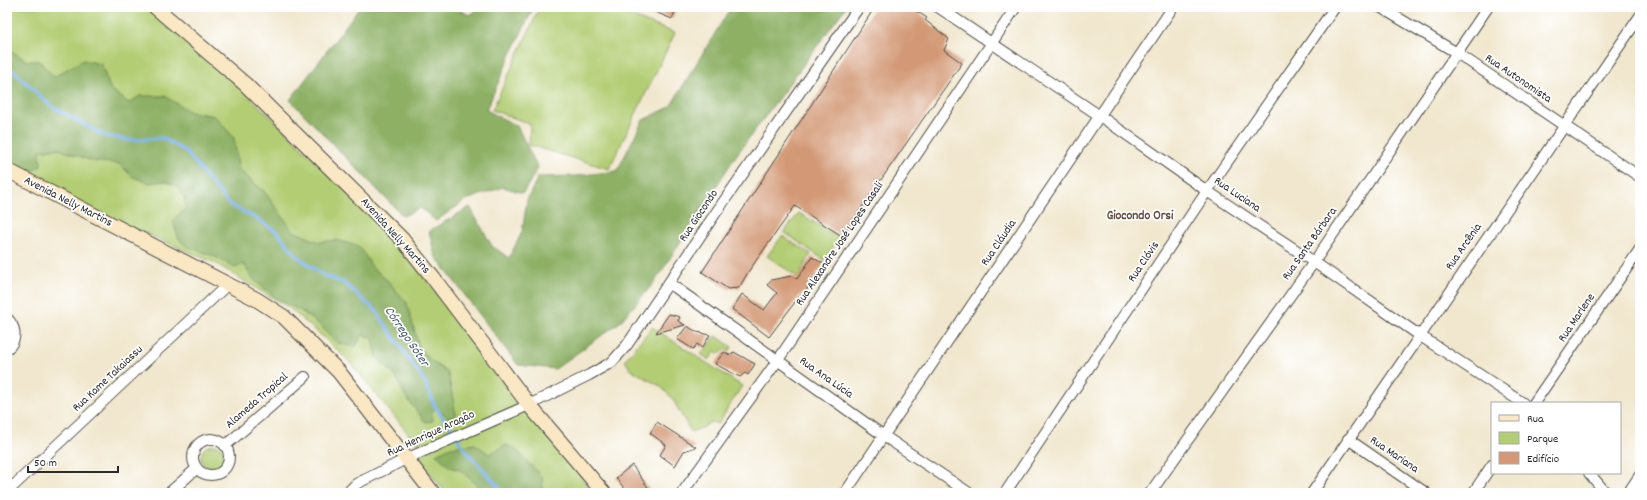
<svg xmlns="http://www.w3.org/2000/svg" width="1647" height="500" font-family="Dekko,sans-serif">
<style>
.green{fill:#b2cd73;stroke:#6e7c4f}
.forest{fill:#8db065;stroke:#5c6e48}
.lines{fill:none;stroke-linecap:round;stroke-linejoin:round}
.stream{stroke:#7eb2eb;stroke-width:3.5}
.building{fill:#d39976}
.minor-casing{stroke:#494743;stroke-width:12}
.secondary-casing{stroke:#494743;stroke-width:16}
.minor{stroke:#fff;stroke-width:10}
.secondary{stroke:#fae7c3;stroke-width:14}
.labels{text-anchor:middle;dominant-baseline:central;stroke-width:3.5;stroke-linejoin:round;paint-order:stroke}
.street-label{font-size:12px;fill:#2b2b2b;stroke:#fff}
.neighbourhood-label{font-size:13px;font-weight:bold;fill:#665245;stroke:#fff}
.water-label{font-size:13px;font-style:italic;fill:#485a6e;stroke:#fff}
</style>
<rect width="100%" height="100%" fill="#fff"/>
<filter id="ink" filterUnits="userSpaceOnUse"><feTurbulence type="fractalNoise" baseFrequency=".025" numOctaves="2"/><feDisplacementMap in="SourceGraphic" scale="8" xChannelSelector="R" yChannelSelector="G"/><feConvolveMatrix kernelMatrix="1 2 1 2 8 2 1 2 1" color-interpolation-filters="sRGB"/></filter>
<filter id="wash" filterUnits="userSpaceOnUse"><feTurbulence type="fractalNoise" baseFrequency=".012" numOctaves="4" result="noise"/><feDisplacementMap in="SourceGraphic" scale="16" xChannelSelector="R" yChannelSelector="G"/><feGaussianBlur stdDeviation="0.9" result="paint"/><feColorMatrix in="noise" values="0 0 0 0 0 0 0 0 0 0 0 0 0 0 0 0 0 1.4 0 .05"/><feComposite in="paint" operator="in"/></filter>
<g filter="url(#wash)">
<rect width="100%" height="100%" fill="#f1e7ce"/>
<path class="green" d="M7 7H146L208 56 363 207 396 243 427 280 516 398 594 493H446L415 454 436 441 416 443 348 360 320 334 289 308 215 263 7 174Z
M540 7H607L675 33 609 169 529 145 530 124 492 110Z
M799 213 840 238 824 260 784 232Z
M782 236 811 254 801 271 812 279 809 285 767 256Z
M652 327 742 386 718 424 711 422 702 428 691 432 672 398 660 386 630 369 625 360Z
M716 336 732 347 729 352 724 349 719 354 715 351 709 360 701 354Z
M201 457a12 12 0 1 1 24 0a12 12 0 1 1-24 0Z"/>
<path class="forest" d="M360 7H451L470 15 480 7H530L533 9 510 56 486 110 517 126 538 168 523 193 503 187 466 200 436 221 421 208 403 216 290 100Z
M731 7H846L735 157 654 283 619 323 555 369 518 365 435 256 429 231 470 207 492 246 509 258 522 232 527 200 538 177 575 176 617 171 643 120 670 107Z
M7 48 27 61H39L54 77 83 60 101 64 111 90 129 103 140 96H165L190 112 215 116 234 138 239 170 264 191 293 231 319 242 337 240 360 247 372 267 388 281 407 303 419 347 430 360 448 373 456 416 449 418 436 408 432 412 433 421 425 422 406 397 396 377 377 358 373 338 363 335 355 347 337 343 321 326 304 313 275 297 253 279 244 264 235 268C227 264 219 258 210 255 186 244 180 251 173 220L186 208 184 197 177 186 165 181 149 183 133 177 119 164 92 161 56 148 40 151 41 165 29 174 7 161Z
M475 444 489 454 506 445 515 448 542 477 543 493H480L476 484 460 470 450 467 436 454 451 447Z"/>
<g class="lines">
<path class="stream" d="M7 65 51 106 105 136 129 140 163 138 185 151 229 204 259 220 277 232 297 256 323 275 344 283 376 311 424 381 436 408 467 452 504 493"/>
</g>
<g id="blocks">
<path class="building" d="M643 7H677L672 19Z
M875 7H910L927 18 925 20 949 39 944 50 962 63 842 236 795 206 748 272 739 288 728 289 702 272Z
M812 257 824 264 812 280 805 293 801 294 769 337 732 309 742 294 764 310 777 293 767 285 771 280 792 276 797 279Z
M669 314 680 317 678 321 685 325 656 333Z
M687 326 697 332 710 335 702 348 697 344 693 349 677 339Z
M724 352 730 355 734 352 755 364 748 375 745 373 740 377 715 364Z
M657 422 696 447 684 451 675 466 660 455 666 445 650 433Z
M632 465 652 493H628L616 478Z"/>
</g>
</g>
<g filter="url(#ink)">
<use href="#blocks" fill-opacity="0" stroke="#494743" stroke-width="1"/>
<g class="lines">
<g class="minor-casing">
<path id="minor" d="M938 7 1100 116 1207 191 1314 262 1419 335 1523 403
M1380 7 1457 53 1640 177
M669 283 884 436 969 493
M7 318C16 327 18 340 7 349
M1534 403 1640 249
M193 457a18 18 0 1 1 36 0a18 18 0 1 1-36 0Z
M1348 439 1426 493
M226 445 305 377
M1589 473 1606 493
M7 492 227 285
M169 493 196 469
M347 493 356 484 408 458 529 405 589 375 612 362 627 345 715 214 859 7
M682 493 778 360 1016 7
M845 493 1173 7
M1005 493 1207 191 1335 7
M1150 493 1314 262 1488 7
M1312 493 1640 16
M1473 493 1492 465
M1628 493 1640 475"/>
</g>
<g class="secondary-casing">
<path id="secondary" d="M155 7 245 84 402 239 434 279 529 405 604 493
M7 170 256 299 284 317 339 372 433 493"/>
</g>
<use href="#minor" class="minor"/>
<use href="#secondary" class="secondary"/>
</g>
</g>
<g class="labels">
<g class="street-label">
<text transform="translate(1518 79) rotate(34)">Rua Autonomista</text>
<text transform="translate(1237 195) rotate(34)">Rua Luciana</text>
<text transform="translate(68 202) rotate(27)">Avenida Nelly Martins</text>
<text transform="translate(699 216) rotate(-56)">Rua Giocondo</text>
<text transform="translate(395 236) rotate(48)">Avenida Nelly Martins</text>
<text transform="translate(999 243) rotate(-56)">Rua Cláudia</text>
<text transform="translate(840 244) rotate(-56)">Rua Alexandre José Lopes Casali</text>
<text transform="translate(1310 244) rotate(-55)">Rua Santa Bárbara</text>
<text transform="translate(1464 247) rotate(-55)">Rua Arcênia</text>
<text transform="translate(1144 262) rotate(-56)">Rua Clóvis</text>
<text transform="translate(1577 318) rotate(-56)">Rua Marlene</text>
<text transform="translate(826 378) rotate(35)">Rua Ana Lúcia</text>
<text transform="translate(108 379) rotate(-43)">Rua Kame Takaiassu</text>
<text transform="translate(257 401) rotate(-41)">Alameda Tropical</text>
<text transform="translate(431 434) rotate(-25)">Rua Henrique Aragão</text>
<text transform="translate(1394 455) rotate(34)">Rua Mariana</text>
</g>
<g class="neighbourhood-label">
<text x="1140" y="216">Giocondo Orsi</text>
</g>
<g class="water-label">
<text transform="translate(406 337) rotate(56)">Córrego Sóter</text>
</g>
</g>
<rect width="1647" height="500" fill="none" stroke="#fff" stroke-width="24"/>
<rect x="1491" y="402" width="130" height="72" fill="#ffffff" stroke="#aaaaaa"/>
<rect x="1499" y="415" width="20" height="6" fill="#fae7c3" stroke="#aaaaaa"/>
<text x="1527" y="422" font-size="12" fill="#2b2b2b">Rua</text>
<rect x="1499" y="432" width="20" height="12" fill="#b2cd73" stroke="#aaaaaa"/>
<text x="1527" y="442" font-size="12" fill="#2b2b2b">Parque</text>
<rect x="1499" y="452" width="20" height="12" fill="#d39976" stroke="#aaaaaa"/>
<text x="1527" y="462" font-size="12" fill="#2b2b2b">Edifício</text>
<path d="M28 466v6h90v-6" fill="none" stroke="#2b2b2b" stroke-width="2"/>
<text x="34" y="466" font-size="12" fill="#2b2b2b" stroke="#ffffff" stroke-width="3" paint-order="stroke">50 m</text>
</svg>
